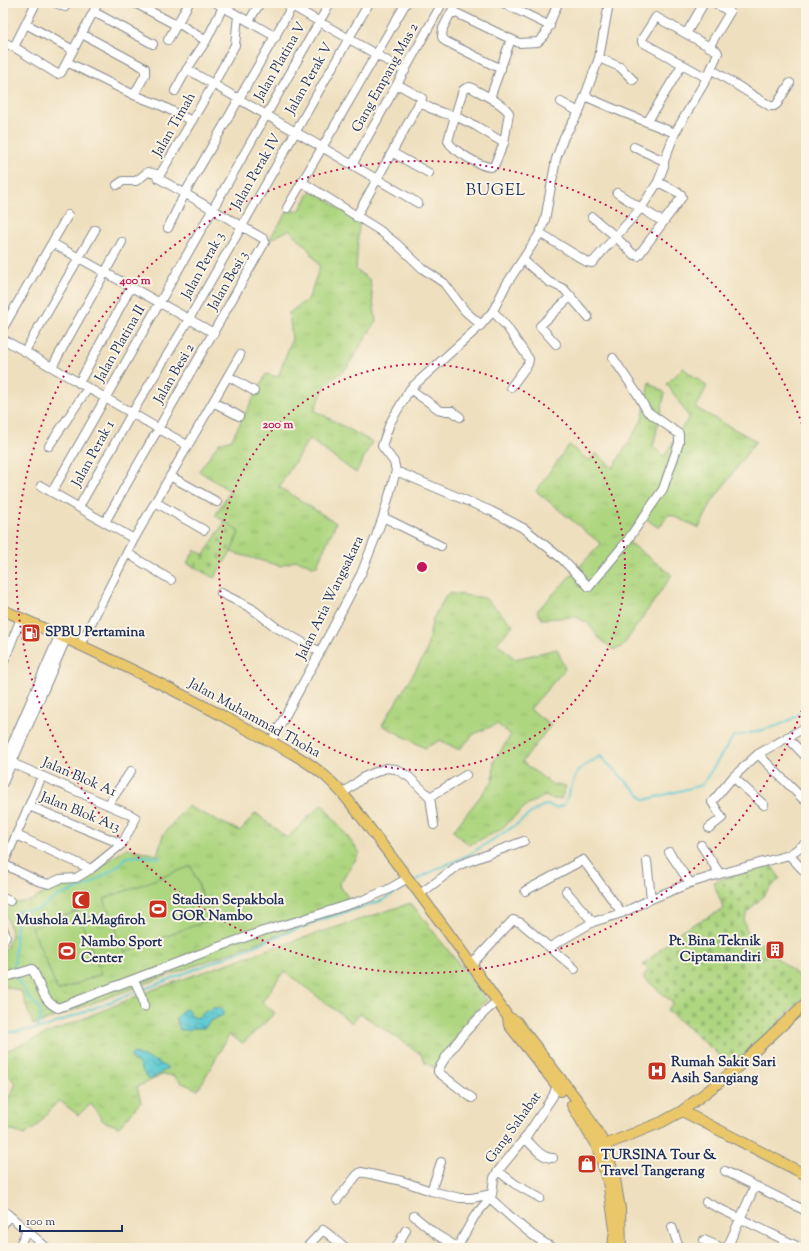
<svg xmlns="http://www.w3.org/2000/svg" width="809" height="1251" font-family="'Sorts Mill Goudy',serif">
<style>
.grass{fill:url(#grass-tufts);stroke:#64826f}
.cemetery{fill:url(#cemetery-stones);stroke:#64826f}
.pitch{fill:#aed680;stroke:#64826f}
.water{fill:url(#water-waves);stroke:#3c7c98}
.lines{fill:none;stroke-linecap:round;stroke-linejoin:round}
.stream{stroke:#5dcad2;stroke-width:2}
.minor-casing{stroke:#84878e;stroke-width:10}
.major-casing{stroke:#84878e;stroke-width:12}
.minor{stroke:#fff;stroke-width:8}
.major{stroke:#eac769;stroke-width:10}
.ring{fill:none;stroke:#c2185b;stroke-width:2;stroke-dasharray:2 4}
.labels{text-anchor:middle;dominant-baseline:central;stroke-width:4;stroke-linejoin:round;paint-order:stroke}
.street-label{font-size:14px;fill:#1b2f5e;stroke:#fcf5e5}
.poi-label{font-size:14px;font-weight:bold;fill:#1b2f5e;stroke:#fcf5e5;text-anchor:start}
.quarter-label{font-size:16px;letter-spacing:1px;fill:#1b2f5e;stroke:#fcf5e5}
.centre{fill:#c2185b;stroke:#fcf5e5;stroke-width:2}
.ring-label{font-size:12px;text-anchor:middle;font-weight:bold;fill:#c2185b;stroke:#fcf5e5;stroke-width:4;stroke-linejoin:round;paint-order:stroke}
</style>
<defs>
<pattern id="grass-tufts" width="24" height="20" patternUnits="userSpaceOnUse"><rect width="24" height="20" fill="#aed680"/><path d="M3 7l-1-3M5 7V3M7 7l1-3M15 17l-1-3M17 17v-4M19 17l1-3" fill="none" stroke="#95b871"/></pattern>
<pattern id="cemetery-stones" width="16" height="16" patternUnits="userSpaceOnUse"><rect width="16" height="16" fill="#aed680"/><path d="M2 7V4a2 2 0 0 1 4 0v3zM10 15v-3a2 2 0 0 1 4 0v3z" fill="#95b871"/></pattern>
<pattern id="water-waves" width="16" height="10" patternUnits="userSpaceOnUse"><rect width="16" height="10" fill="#5dcad2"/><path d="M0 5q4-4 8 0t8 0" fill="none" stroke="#4ca4ae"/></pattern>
</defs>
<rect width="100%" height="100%" fill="#fcf5e5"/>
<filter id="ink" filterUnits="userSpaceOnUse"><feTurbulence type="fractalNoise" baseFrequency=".025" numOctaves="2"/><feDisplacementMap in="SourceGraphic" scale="8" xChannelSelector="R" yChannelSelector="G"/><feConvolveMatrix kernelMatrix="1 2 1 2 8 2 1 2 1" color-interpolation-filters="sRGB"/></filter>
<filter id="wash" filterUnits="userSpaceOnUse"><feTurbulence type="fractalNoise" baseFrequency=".012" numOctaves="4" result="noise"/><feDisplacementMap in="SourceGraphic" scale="16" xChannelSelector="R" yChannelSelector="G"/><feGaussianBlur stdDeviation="0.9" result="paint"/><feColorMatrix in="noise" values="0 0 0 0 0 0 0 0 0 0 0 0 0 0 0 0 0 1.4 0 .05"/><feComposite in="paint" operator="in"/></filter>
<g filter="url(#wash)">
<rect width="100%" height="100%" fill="#eedfbe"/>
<path class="grass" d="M312 189 359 223 356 270 370 280 376 321 346 369 327 383 314 410 372 442 356 473 309 439 279 487 336 523 316 567 297 560 280 566 231 552 238 532 225 521 215 516 230 491 199 471 219 443 232 439 266 374 278 377 292 339 289 313 309 298 320 266 305 245 289 230 268 241 288 211H299Z
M683 368 707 386 696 408 756 441 712 502 699 528 669 514 659 528 642 516 625 539 672 575 622 647 613 650 597 636 589 624 576 617 542 619 537 611 601 544 536 491 569 445 589 461 596 453 613 468 642 420 649 382 665 393 653 447 664 456 689 417 667 384Z
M448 593 485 598 513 625 497 643 515 659 557 649 565 669 530 709 551 725 522 762 553 785 566 786 561 799H552L545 796 528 804 500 830 469 845 453 831 493 780 494 761 511 735 497 724 474 734 459 750 440 740 425 748 382 725 426 653 433 618Z
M322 804 360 853 339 884 354 907 33 1025 21 991 3 986V954L12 935 5 912 14 903 31 901 65 880 80 883 126 848 157 855 163 835 187 806 240 831 256 813 287 838Z
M411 903 487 1000 470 1016 435 1068 424 1062 421 1054 360 1013 352 1023 284 971 262 1002 275 1013 243 1043 229 1035 198 1090 182 1083 172 1075H162L137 1087 141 1102 119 1127 103 1121 91 1104 78 1115 59 1100 35 1128 24 1135 3 1127V1108L16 1084 3 1068V1052L152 990 269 949Z"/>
<path class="cemetery" d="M225 521 239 532 231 552 214 578 187 563 195 550 204 555Z
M770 864 780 878 747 913 744 921 747 931 799 977 806 995 734 1068 667 1010 673 1003 643 977 648 970 643 965 682 930 724 909 713 882Z"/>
<path class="pitch" d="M191 866 211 919 125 952 104 899Z
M77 911 101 974 58 991 32 928Z"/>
<path class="water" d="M214 1008H219L223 1010V1015L209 1022 205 1028H192L190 1030H180L178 1025 176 1018 183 1010 187 1009 191 1016 197 1018 206 1011Z
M134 1053 157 1062 168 1068 150 1080C143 1075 142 1068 137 1062L133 1061 131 1058V1055Z"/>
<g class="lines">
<path class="stream" d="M414 881 433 871 470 854 516 825 531 813 542 806 549 805 556 808 564 805 578 770 600 756 645 800 702 785 733 737C758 731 788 727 806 708
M14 972 16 925 13 914 19 911 38 910 58 896 87 886 118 866 126 857 142 856 160 858
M15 976 30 999 40 1009 41 1018 37 1029
M142 990 315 922 381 901 409 885
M3 1033 43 1028 138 991"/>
</g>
</g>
<g filter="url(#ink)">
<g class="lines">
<g class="minor-casing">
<path id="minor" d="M56 3 65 7 67 3
M135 3 176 25
M216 3 276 37
M456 3 443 28 442 37 445 41 501 69
M503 3 550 26
M292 6 405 71
M452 11 519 43 538 42 545 35 558 3
M94 12 153 44
M249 21 260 3
M178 23 206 41
M26 24 73 50
M82 34 145 68V75L134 95
M686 34 704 3
M168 40 189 3
M3 42 14 47 57 74 61 73 98 3
M14 47 36 3
M709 47 730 12 715 3
M599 58 620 67 633 80
M67 62 134 95 160 105 192 121
M187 69 418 203
M711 69 770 106H774L777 104 790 83
M470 87C480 93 503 103 509 113L504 143 494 166 491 167C481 167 452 150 448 141L455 116 463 90 466 88Z
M175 91 187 69 206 41 225 3
M585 96C614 110 645 121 675 133
M490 98 511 39
M420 102 430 108 443 113 455 116 476 126 504 143
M561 102 579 112
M648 121 682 65
M634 147 664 161
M393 153 429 173
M352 165 440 7 441 3
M302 182 379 230 397 244 423 269 444 283 465 311 481 325
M117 185 123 181H136L148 172 160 175
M617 193 663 222
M287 208 406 3
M356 217 422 98 397 84
M592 217 615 236 633 254 638 256 682 197 681 194 658 182
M168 228 185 193 294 3
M540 233 587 262 592 263 641 208 658 182 664 166V161L675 133 707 78 718 53 717 51 656 17 642 39V42L707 78
M52 243 214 333
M523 260 549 282 564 289 588 317
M493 311 507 327 529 359 528 364 511 387
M3 328 68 215
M3 339 187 445
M556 344 540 326 571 296
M25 351 95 230
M52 367 122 242
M228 376 254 391
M79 383 131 287
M410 389 441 411H452L460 417
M213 402 239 416
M49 446 88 388
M396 471 491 511 525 529 562 559 589 587 627 541 663 489 679 443V434L647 411 638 395 613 358
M170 476 217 502
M41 486 134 539
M52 492 330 3
M155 502 204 530
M79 507 132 413 189 319 369 3
M383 517 441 546
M105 522 265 242 264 239 158 178 213 85 235 45 238 16
M127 553 171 580
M221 593 251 608 277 628 320 652
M80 645 134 539 240 355
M3 664 21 618
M787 737 806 757
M271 742 320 652 361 574 376 536 383 517 396 471 394 462 382 446 390 423 410 389 481 325 493 311 506 285 540 233 545 220 556 159 564 137 579 112 599 58 609 3
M758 754 804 800
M3 765 59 636
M733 777 764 805
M3 783 66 639
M342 794 364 777 386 768 396 769 409 777 430 797 434 825
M430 797 466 775
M108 805 131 771
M29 806 122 844
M709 828 722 818 712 802 733 777 758 754 806 727
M16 835 91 869
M701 845 720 874
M669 852 690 883
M789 855 806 873
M647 861 651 899
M3 864 38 881 49 884 60 879 76 878 91 869 122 844 136 818 131 815 12 763
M3 865 42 776
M525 891 583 860 622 913
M566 891 593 922
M420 894 459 865 524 841
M3 898 10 901
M3 928 6 936 3 942
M550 947 593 922 622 913 651 899 690 883 720 874 789 855 806 843
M472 964 513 920 521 923 575 969
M3 978 32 969C41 983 41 1001 58 1008L213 949 263 931 298 921 363 900 387 890 408 878
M134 979 143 1000 144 1007
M472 1098 438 1072V1070C453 1043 474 1021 497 1001
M525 1138C533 1146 541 1158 553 1158
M498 1171 515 1184 540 1198
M725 1171 806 1211
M431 1191 441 1162
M490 1198C510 1216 529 1235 553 1248
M337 1200 357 1175 361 1172 402 1181 431 1191 460 1198H472L492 1194
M706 1202 801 1248
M3 1210 47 1248
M414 1216 437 1235 457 1247
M3 1225 9 1215
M672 1227 679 1248
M704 1240 722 1248
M18 1248 27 1231
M306 1248 323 1230 346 1248
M396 1248 406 1230
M457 1248 474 1217 490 1198 492 1194 494 1178 498 1171 525 1138 553 1096 557 1085
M727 1248 755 1186"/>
</g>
<g class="major-casing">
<path id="major" d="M3 610C84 646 165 684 243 727 270 742 300 755 324 775 347 795 365 823 384 847 427 903 468 959 508 1017L516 1021 581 1105 605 1145 615 1179 620 1209 621 1248
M508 1017 509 1025 561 1091
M572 1105 597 1147 608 1181 615 1229 613 1248
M682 1111 806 1175
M605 1145 662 1122 682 1111 731 1073 806 1003"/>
</g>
<use href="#minor" class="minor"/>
<use href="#major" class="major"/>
</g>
</g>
<g class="ring">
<circle cx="422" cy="567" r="203"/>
<path d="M806 699A406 406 0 1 1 806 435"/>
</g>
<defs>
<g id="fuel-square" transform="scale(1)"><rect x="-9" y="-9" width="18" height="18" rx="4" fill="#c8321e" stroke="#fcf5e5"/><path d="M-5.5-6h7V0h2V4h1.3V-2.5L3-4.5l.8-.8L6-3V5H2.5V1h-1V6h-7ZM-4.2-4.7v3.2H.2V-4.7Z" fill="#fff"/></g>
<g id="mosque-square" transform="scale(1)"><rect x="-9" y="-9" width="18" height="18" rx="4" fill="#c8321e" stroke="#fcf5e5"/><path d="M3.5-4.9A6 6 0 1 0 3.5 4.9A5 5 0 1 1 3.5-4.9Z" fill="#fff"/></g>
<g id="stadium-square" transform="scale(1)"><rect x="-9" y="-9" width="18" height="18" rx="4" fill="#c8321e" stroke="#fcf5e5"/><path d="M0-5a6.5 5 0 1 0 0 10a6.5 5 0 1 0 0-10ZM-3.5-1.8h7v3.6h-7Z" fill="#fff"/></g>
<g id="building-square" transform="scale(1)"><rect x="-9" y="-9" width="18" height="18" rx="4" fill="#c8321e" stroke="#fcf5e5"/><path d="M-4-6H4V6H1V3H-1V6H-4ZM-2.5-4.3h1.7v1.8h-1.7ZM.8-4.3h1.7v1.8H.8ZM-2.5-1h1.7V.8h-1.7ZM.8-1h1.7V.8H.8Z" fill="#fff"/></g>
<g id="hospital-square" transform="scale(1)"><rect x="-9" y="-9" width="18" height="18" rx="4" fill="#c8321e" stroke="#fcf5e5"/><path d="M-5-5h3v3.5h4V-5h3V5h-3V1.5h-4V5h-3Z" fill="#fff"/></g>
<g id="shop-square" transform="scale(1)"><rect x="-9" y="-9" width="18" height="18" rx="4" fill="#c8321e" stroke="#fcf5e5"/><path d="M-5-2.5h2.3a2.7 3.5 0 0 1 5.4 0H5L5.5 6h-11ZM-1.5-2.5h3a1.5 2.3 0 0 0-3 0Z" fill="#fff"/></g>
</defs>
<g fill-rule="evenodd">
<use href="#fuel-square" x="31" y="633"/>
<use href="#mosque-square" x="81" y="900"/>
<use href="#stadium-square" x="158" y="909"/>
<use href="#building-square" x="775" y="950"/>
<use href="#stadium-square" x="67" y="951"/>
<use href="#hospital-square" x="657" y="1071"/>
<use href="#shop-square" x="587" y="1164"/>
</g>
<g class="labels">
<g class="street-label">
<text transform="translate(281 62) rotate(-60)">Jalan Platina V</text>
<text transform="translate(386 78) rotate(-61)">Gang Empang Mas 2</text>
<text transform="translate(310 79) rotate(-60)">Jalan Perak V</text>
<text transform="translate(175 125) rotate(-60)">Jalan Timah</text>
<text transform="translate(257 172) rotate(-60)">Jalan Perak IV</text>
<text transform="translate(204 266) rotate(-61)">Jalan Perak 3</text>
<text transform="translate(229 281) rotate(-60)">Jalan Besi 3</text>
<text transform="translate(121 344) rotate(-60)">Jalan Platina II</text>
<text transform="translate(175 374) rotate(-60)">Jalan Besi 2</text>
<text transform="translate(94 454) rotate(-61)">Jalan Perak 1</text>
<text transform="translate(331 598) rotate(-64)">Jalan Aria Wangsakara</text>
<text transform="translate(254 719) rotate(29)">Jalan Muhammad Thoha</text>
<text transform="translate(79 778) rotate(23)">Jalan Blok A1</text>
<text transform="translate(80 813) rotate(22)">Jalan Blok A13</text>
<text transform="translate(514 1128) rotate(-54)">Gang Sahabat</text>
</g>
<g class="poi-label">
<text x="45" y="633">SPBU Pertamina</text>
<text x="172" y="901">Stadion Sepakbola<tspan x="172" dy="16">GOR Nambo</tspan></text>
<text x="81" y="921" text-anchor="middle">Mushola Al-Magfiroh</text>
<text x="761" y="942" text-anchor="end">Pt. Bina Teknik<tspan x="761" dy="16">Ciptamandiri</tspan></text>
<text x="81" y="943">Nambo Sport<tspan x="81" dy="16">Center</tspan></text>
<text x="671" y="1063">Rumah Sakit Sari<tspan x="671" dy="16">Asih Sangiang</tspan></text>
<text x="601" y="1156">TURSINA Tour &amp;<tspan x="601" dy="16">Travel Tangerang</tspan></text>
</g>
<g class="quarter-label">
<text x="496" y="191">BUGEL</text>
</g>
</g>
<circle cx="422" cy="567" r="6" class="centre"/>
<g class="ring-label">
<text x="135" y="284">400 m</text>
<text x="278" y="428">200 m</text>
</g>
<rect width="809" height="1251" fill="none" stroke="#fcf5e5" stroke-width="16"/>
<path d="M20 1225v6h102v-6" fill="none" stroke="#1b2f5e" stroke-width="2"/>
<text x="26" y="1225" font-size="12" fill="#1b2f5e" stroke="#fcf5e5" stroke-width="3" paint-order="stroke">100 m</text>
</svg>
